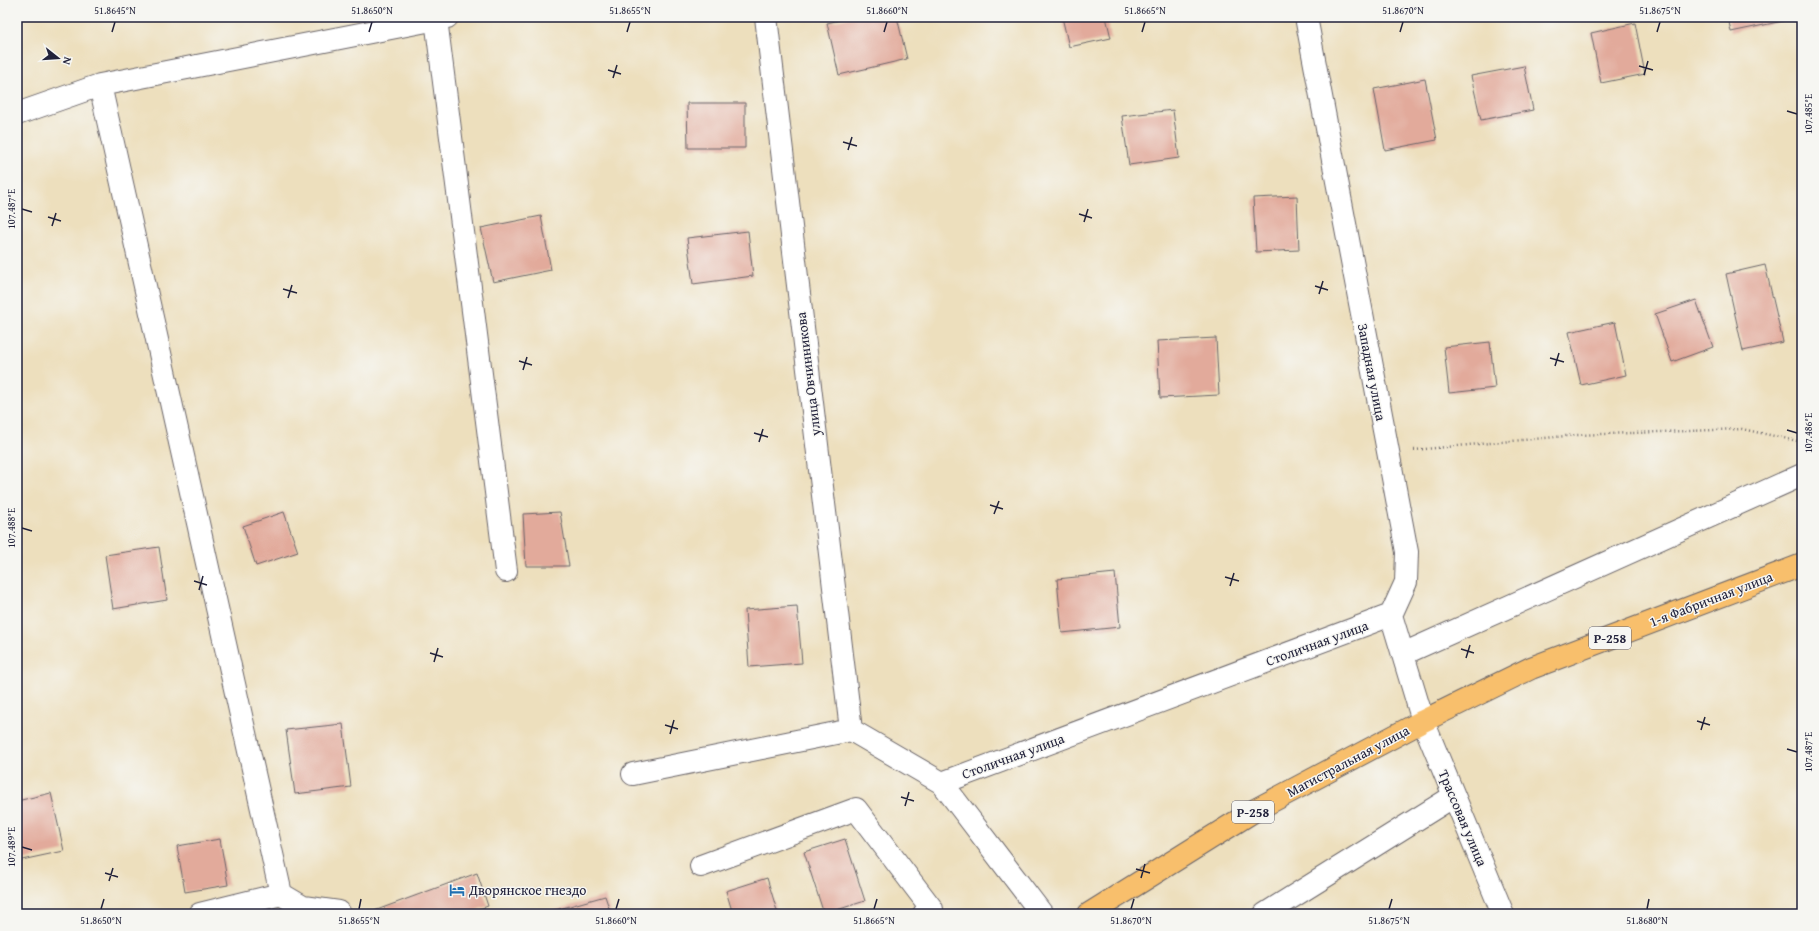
<svg xmlns="http://www.w3.org/2000/svg" width="1819" height="931" font-family="'Gentium Book Plus',serif">
<style>
.building{fill:#e2aa9b}
.lines{fill:none;stroke-linecap:round;stroke-linejoin:round}
.minor-casing{stroke:#696468;stroke-width:24}
.highway-casing{stroke:#696468;stroke-width:24}
.path{stroke:#696468;stroke-width:2.5;stroke-dasharray:1 3;stroke-linecap:butt}
.minor{stroke:#fff;stroke-width:22}
.highway{stroke:#f8bf6c;stroke-width:22}
.ticks{fill:none;stroke:#22223b;stroke-width:1.5}
.labels{text-anchor:middle;dominant-baseline:central;stroke-width:3;stroke-linejoin:round;paint-order:stroke}
.shield{fill:#f6f6f2;stroke:#626272;stroke-width:1}
.shield-label{font-size:13px;font-weight:bold;fill:#22223b}
.street-label{font-size:14px;fill:#22223b;stroke:#f6f6f2}
.poi-label{font-size:14px;fill:#22223b;stroke:#f6f6f2;text-anchor:start}
.neatline{fill:none;stroke:#22223b;stroke-width:1.5}
.ticks-label{font-size:10px;text-anchor:middle;fill:#22223b}
</style>
<rect width="100%" height="100%" fill="#f6f6f2"/>
<filter id="ink" filterUnits="userSpaceOnUse"><feTurbulence type="fractalNoise" baseFrequency=".025" numOctaves="2"/><feDisplacementMap in="SourceGraphic" scale="8" xChannelSelector="R" yChannelSelector="G"/><feConvolveMatrix kernelMatrix="1 2 1 2 8 2 1 2 1" color-interpolation-filters="sRGB"/></filter>
<filter id="wash" filterUnits="userSpaceOnUse"><feTurbulence type="fractalNoise" baseFrequency=".012" numOctaves="4" result="noise"/><feDisplacementMap in="SourceGraphic" scale="16" xChannelSelector="R" yChannelSelector="G"/><feGaussianBlur stdDeviation="0.9" result="paint"/><feColorMatrix in="noise" values="0 0 0 0 0 0 0 0 0 0 0 0 0 0 0 0 0 1.4 0 .05"/><feComposite in="paint" operator="in"/></filter>
<g filter="url(#wash)">
<rect width="100%" height="100%" fill="#eddfbd"/>
<g id="blocks">
<path class="building" d="M853 17H897L907 59 839 75 827 23Z
M1062 17H1106L1111 38 1069 47Z
M1728 17H1782L1783 21 1731 32Z
M1635 23 1645 74 1601 83 1591 33Z
M1524 66 1533 110 1481 120 1471 76Z
M1425 79 1437 140 1385 150 1374 89Z
M687 103H745V148H688Z
M1173 110 1179 158 1129 165 1122 116Z
M1297 196 1299 250 1256 252 1253 198Z
M541 216 551 270 493 282 481 228Z
M748 231 753 276 693 284 687 238Z
M1765 265 1783 342 1743 351 1726 274Z
M1696 300 1713 347 1672 362 1655 314Z
M1615 322 1626 375 1581 385 1569 332Z
M1216 338 1219 395 1160 398 1157 341Z
M1490 342 1495 388 1449 393 1444 347Z
M284 512 298 552 256 566 243 526Z
M560 512 569 566H526L523 514Z
M159 547 167 600 113 609 105 555Z
M1115 573 1120 627 1062 633 1057 579Z
M797 606 802 663 749 667 745 610Z
M343 724 351 787 295 794 286 730Z
M51 793 64 851 17 861V801Z
M220 839 228 885 185 892 177 846Z
M845 839 865 901 824 914 804 852Z
M477 873 488 906 466 914H366Z
M767 878 778 914H733L726 891Z
M605 896 611 914H551L552 911Z"/>
</g>
</g>
<g filter="url(#ink)">
<use href="#blocks" fill-opacity="0" stroke="#696468" stroke-width="1"/>
<g class="lines">
<g class="minor-casing">
<path id="minor" d="M766 17 851 730
M1306 17 1407 552 1406 582 1391 615 1423 721 1503 914
M436 19 506 571
M100 85 281 894 303 907 339 912V914
M17 114 100 85 447 17
M1403 654 1802 475
M633 774 851 730 942 783 1391 615
M942 783 1042 914
M701 866 856 809 932 909 924 914
M200 914 281 894
M1265 914 1454 796"/>
</g>
<g class="highway-casing">
<path id="highway" d="M1089 914 1257 809 1423 721 1531 668 1802 565"/>
</g>
<path class="path" d="M1414 450 1577 435 1742 429 1802 442"/>
<use href="#minor" class="minor"/>
<use href="#highway" class="highway"/>
</g>
</g>
<path class="ticks" d="M112 32 115 22M369 32 372 22M627 32 630 22M884 32 887 22M1142 32 1145 22M1400 32 1403 22M1657 32 1660 22M1639 66 1653 70M608 70 621 74M1644 75 1648 61M613 78 617 65M1787 111 1797 114M843 142 857 146M848 150 852 137M22 209 32 212M1079 214 1092 218M48 217 61 221M1084 222 1088 209M52 226 56 213M1315 286 1328 290M283 289 297 293M1319 294 1323 281M288 298 292 285M1550 358 1564 362M519 361 532 365M1555 366 1559 353M523 370 527 357M1787 430 1797 433M754 433 768 437M759 442 763 429M990 505 1003 509M994 514 999 501M22 528 32 531M1225 577 1239 581M194 581 207 585M1230 586 1234 573M199 590 203 576M1461 649 1474 653M430 653 443 657M1466 658 1470 645M434 662 438 648M1697 721 1710 725M665 725 678 729M1701 730 1705 717M670 734 674 720M1787 749 1797 752M901 797 914 801M905 806 909 792M22 847 32 850M1136 869 1150 873M105 873 118 877M1141 878 1145 864M109 881 113 868M101 909 104 899M359 909 361 899M616 909 619 899M874 909 877 899M1131 909 1134 899M1389 909 1392 899M1647 909 1649 899"/>
<defs>
<g id="hotel-bare" transform="scale(1.2)"><path d="M-6-4.5h1.5V1H6V5H4.5V3h-9V5H-6ZM-4 0a1.8 1.8 0 1 1 3.6 0ZM.5 0V-2.5h3Q6-2.5 6 0Z" fill="#1f6fb2" stroke="#f6f6f2" stroke-width="2.5" paint-order="stroke"/></g>
</defs>
<g fill-rule="evenodd">
<use href="#hotel-bare" x="457" y="890"/>
</g>
<g class="labels">
<g class="shield">
<rect x="1589" y="627" width="42" height="22" rx="3"/>
<rect x="1232" y="801" width="42" height="22" rx="3"/>
</g>
<g class="shield-label">
<text x="1610" y="638">Р-258</text>
<text x="1253" y="812">Р-258</text>
</g>
<g class="street-label">
<text transform="translate(1372 372) rotate(79)">Западная улица</text>
<text transform="translate(808 374) rotate(-97)">улица Овчинникова</text>
<text transform="translate(1711 599) rotate(-21)">1-я Фабричная улица</text>
<text transform="translate(1317 643) rotate(-20)">Столичная улица</text>
<text transform="translate(1013 756) rotate(-20)">Столичная улица</text>
<text transform="translate(1348 761) rotate(-28)">Магистральная улица</text>
<text transform="translate(1463 818) rotate(67)">Трассовая улица</text>
</g>
<g class="poi-label">
<text x="469" y="890">Дворянское гнездо</text>
</g>
</g>
<rect width="1819" height="931" fill="none" stroke="#f6f6f2" stroke-width="44"/>
<g transform="translate(58 58) rotate(107)" stroke="#f6f6f2" stroke-width="3" paint-order="stroke">
<path d="M0-3L7 15L0 10L-7 15Z" fill="#22223b"/>
<text y="-6" font-size="11" font-weight="bold" text-anchor="middle" fill="#22223b">N</text>
</g>
<rect x="22" y="22" width="1775" height="887" class="neatline"/>
<g class="ticks-label">
<text x="115" y="14">51.8645°N</text>
<text x="372" y="14">51.8650°N</text>
<text x="630" y="14">51.8655°N</text>
<text x="887" y="14">51.8660°N</text>
<text x="1145" y="14">51.8665°N</text>
<text x="1403" y="14">51.8670°N</text>
<text x="1660" y="14">51.8675°N</text>
<text transform="translate(1808 114) rotate(-90)" y="4">107.485°E</text>
<text transform="translate(11 209) rotate(-90)" y="4">107.487°E</text>
<text transform="translate(1808 433) rotate(-90)" y="4">107.486°E</text>
<text transform="translate(11 528) rotate(-90)" y="4">107.488°E</text>
<text transform="translate(1808 752) rotate(-90)" y="4">107.487°E</text>
<text transform="translate(11 847) rotate(-90)" y="4">107.489°E</text>
<text x="101" y="924">51.8650°N</text>
<text x="359" y="924">51.8655°N</text>
<text x="616" y="924">51.8660°N</text>
<text x="874" y="924">51.8665°N</text>
<text x="1131" y="924">51.8670°N</text>
<text x="1389" y="924">51.8675°N</text>
<text x="1647" y="924">51.8680°N</text>
</g>
</svg>
